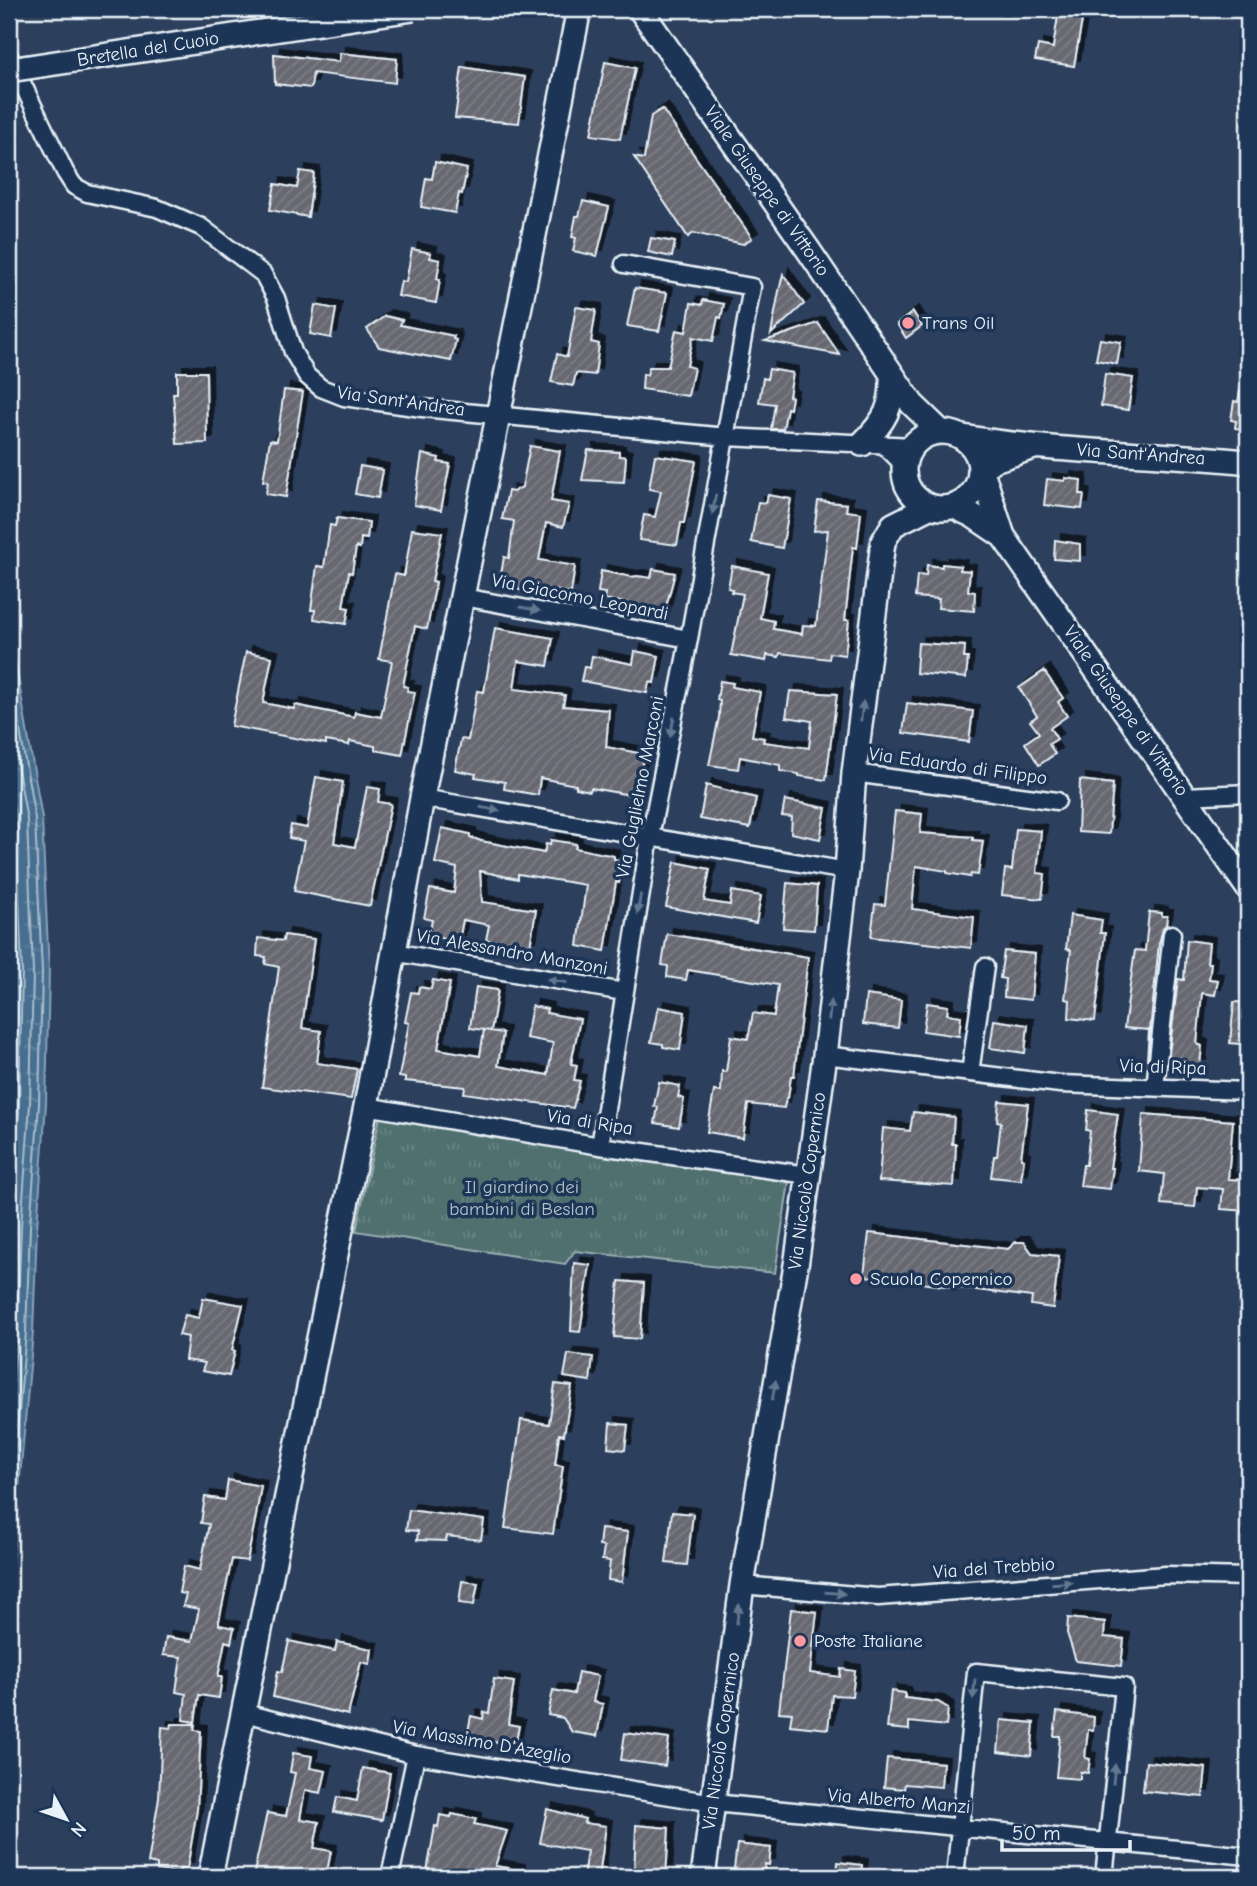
<svg xmlns="http://www.w3.org/2000/svg" width="1257" height="1886" font-family="'Comic Neue',sans-serif">
<style>
.park{fill:url(#park-tufts);stroke:#9cb0b3;stroke-width:2}
.water{fill:url(#water-ripples);stroke:#87a2b9;stroke-width:2}
.lines{fill:none;stroke-linecap:round;stroke-linejoin:round}
.shore{stroke:#a8bdce;stroke-width:2}
.building{fill:url(#building-hatch);stroke:#e8f1f8;stroke-width:2;filter:url(#shadow)}
.street-casing{stroke:#e8f1f8;stroke-width:21}
.secondary-casing{stroke:#e8f1f8;stroke-width:28}
.street{stroke:#1d3557;stroke-width:16}
.secondary{stroke:#1d3557;stroke-width:23}
.secondary-bridge-casing{stroke:#e8f1f8;stroke-width:28;stroke-linecap:butt}
.secondary-bridge{stroke:#1d3557;stroke-width:23}
.oneway{fill:#64778f}
.poi-dot{fill:#ff9aa2;stroke:#1d3557;stroke-width:2.5}
.labels{text-anchor:middle;dominant-baseline:central;stroke-width:7;stroke-linejoin:round;paint-order:stroke}
.street-label{font-size:19px;fill:#e8f1f8;stroke:#1d3557}
.poi-label{font-size:19px;fill:#e8f1f8;stroke:#1d3557;text-anchor:start}
.park-label{font-size:19px;fill:#b3c4c8;stroke:#1d3557}
</style>
<defs>
<pattern id="park-tufts" width="24" height="20" patternUnits="userSpaceOnUse" patternTransform="scale(1.75)"><rect width="24" height="20" fill="#506f6e"/><path d="M3 7l-1-3M5 7V3M7 7l1-3M15 17l-1-3M17 17v-4M19 17l1-3" fill="none" stroke="#698483"/></pattern>
<pattern id="water-ripples" width="26" height="14" patternUnits="userSpaceOnUse" patternTransform="scale(1.75)"><rect width="26" height="14" fill="#476e8f"/><path d="M2 4q2-2 4 0t4 0M15 11q2-2 4 0t4 0" fill="none" stroke="#6283a0"/></pattern>
<pattern id="building-hatch" width="6" height="6" patternUnits="userSpaceOnUse" patternTransform="scale(1.75)"><rect width="6" height="6" fill="#676771"/><path d="M-1 1l2-2M0 6l6-6M5 7l2-2" fill="none" stroke="#7d7d86"/></pattern>
<filter id="shadow"><feDropShadow dx="6" dy="-6" stdDeviation="0" flood-color="#0009"/></filter>
</defs>
<rect width="100%" height="100%" fill="#2c3f5c"/>
<filter id="ink" filterUnits="userSpaceOnUse"><feTurbulence type="fractalNoise" baseFrequency=".0143" numOctaves="2"/><feDisplacementMap in="SourceGraphic" scale="14" xChannelSelector="R" yChannelSelector="G"/><feConvolveMatrix kernelMatrix="1 2 1 2 8 2 1 2 1" color-interpolation-filters="sRGB"/></filter>
<g filter="url(#ink)">
<path class="park" d="M380 1116 789 1182 775 1273 575 1251 565 1264 356 1231Z"/>
<path class="water" d="M9 624 42 818 49 972 46 1104 37 1228 33 1333 14 1544 9 1578Z"/>
<g class="lines">
<path class="shore" d="M9 665 35 819 42 972 39 1104 30 1227 26 1332 9 1525
M9 717 27 820 33 972 30 1104 21 1227 17 1332 9 1426
M9 778 16 822 22 972 19 1103 9 1272"/>
</g>
<path class="building" d="M1059 9H1084L1074 66 1035 60 1038 45 1053 48Z
M340 53 397 59 395 83 313 73 311 88 275 84 274 54 339 62Z
M605 62 635 68 620 139 591 135Z
M462 67 525 77 519 123 455 118Z
M662 109 752 238 743 244 694 233 688 237 634 157 644 159 651 116Z
M435 162 467 169 462 194 459 193 455 213 421 207 426 178 432 179Z
M300 171 314 173 308 217 270 210 275 184 297 188Z
M583 201 609 207 597 256 573 251 576 238 572 237 576 216H579Z
M651 238 675 242 672 257 648 252Z
M412 249 431 253 430 258 440 260 437 279 440 280 436 303 398 296 401 281 406 282Z
M783 274 804 304 771 334 779 291Z
M635 288 667 293 659 331 627 326Z
M703 300 724 304 721 318 718 317 713 341 693 337 687 366 694 368 688 396 642 389 643 374 647 375 649 367H668L676 330 686 332 691 303 702 305Z
M315 305 336 309 331 338 310 334Z
M576 307 596 310 591 342 599 344 595 375 576 373 573 386 551 382 557 354 567 357Z
M913 312 922 326 906 338 897 324Z
M385 316 402 320 400 325 454 336 453 339 456 340 451 361 379 347 367 329Z
M818 323 840 355 765 341Z
M1100 339 1121 342 1117 364 1096 360Z
M769 369 793 373 789 396 792 397 790 409 787 408 783 429H771L775 404 759 402 763 378 767 379Z
M177 372H206L207 443 177 444 173 393H177Z
M1105 374 1133 378 1128 410 1101 406Z
M284 390 303 392 286 497 266 494 268 482 263 481 270 440 277 441Z
M1240 391H1248V430L1235 428 1236 421 1231 420 1234 401 1238 402Z
M530 446 560 451 551 501 569 504 563 527 546 523 539 560 575 566 571 593 522 585 521 590 499 586 504 557 509 558 514 521 502 519 508 491 513 492 522 487Z
M588 450 619 452V456L626 457 624 482 582 480Z
M422 454 439 458 438 462 450 464 441 510 414 505Z
M655 455 696 461 684 523H681L677 545 639 540 644 515 655 517 661 491 649 489Z
M360 466 383 470 378 498 355 494Z
M1065 478 1081 480 1080 494H1084L1082 509 1044 505 1047 479 1065 481Z
M768 495 791 499 782 548 751 542 758 502 766 503Z
M818 501 847 504 846 511 861 513 857 548 853 547 845 620H849L845 655 830 653 829 659 780 653 779 657 767 655 766 661 731 655 743 594 731 592 732 589 728 588 732 566 768 573 760 618 774 621 773 629 802 634 803 625 816 626 828 530 814 531Z
M337 518 369 522 367 539 361 538 360 548 356 547 352 573 349 572 343 607 349 608 346 624 314 619 315 610H311L317 566 324 567 330 525 335 526Z
M412 529 442 533 432 581 436 582 427 629 415 626 403 686 408 687 407 691 415 692 402 755 375 750V746L350 741 349 745 326 741V744L231 726 246 652 272 657 263 703 294 709 295 705 354 717 355 712 381 717 392 661 379 659 395 574 404 576Z
M1055 540 1080 544V561L1054 559Z
M942 564 961 566 960 570 970 571 968 591 975 592 974 611 938 608 939 599 915 597 917 575 926 576 927 565 942 567Z
M653 569 675 573 663 618 635 613 637 605 604 599 605 593 598 592 601 571 632 577 637 576 651 578Z
M495 628 553 638 548 666 518 661 514 689 565 695 563 706 609 710 606 747 644 754 636 796 591 788 590 791 576 788V785L540 778 538 795 504 789 505 782 475 777 476 774 455 770 461 739 468 740 477 691 484 692Z
M918 643 965 646 964 658H968L966 678 916 673Z
M635 651 659 656 654 683 649 682 647 693 581 681 584 667 590 668 592 656 633 664Z
M1044 671 1063 698 1058 702 1067 716 1050 728 1057 739 1049 744 1055 754 1039 765 1025 743 1039 733 1030 721 1037 716 1019 688Z
M720 681 733 683 732 687 760 692 752 736 764 738 763 742 809 748 812 721 786 717 790 691 837 694 826 780 799 776V774L780 771V765L740 757 738 769 709 765 719 717 720 701 717 700Z
M907 703 973 711 969 742 903 733Z
M316 777 343 782 334 843 355 847 367 787 380 789 378 802 391 804 370 906 294 891 304 841 289 838 291 825 307 828Z
M1080 780 1113 784 1109 834 1078 832Z
M706 785 756 798 750 828 700 819Z
M785 800 826 808 820 839 791 833 792 817 782 816Z
M895 811 922 814 920 833 973 837V840L983 841 978 875 971 874 970 877 947 873V871L916 866 912 909 974 917 971 948 871 937 875 904 885 905Z
M442 828 470 834V837L481 841 544 853 546 844 550 845 551 840 576 844 575 848 614 856V859L624 861 619 883 616 882 605 951 578 946 586 885 518 874V879L480 871 482 902 536 910 530 947 486 940 489 925 463 920 459 941 429 936 432 920 424 918 430 889 454 893 457 868 435 863Z
M1016 829 1041 831 1037 873 1045 874 1042 899 1002 895 1005 869 1012 870Z
M675 862 710 869 704 901 730 905 732 891 761 896 756 923 666 907Z
M787 883 817 886 814 930 783 928Z
M1149 912 1162 913V916H1167L1166 925 1163 928 1159 944 1147 1060 1149 1030 1124 1028 1135 950 1145 951Z
M1070 915 1102 920 1100 933H1105L1095 1021 1069 1018 1070 1000 1065 999 1071 950 1066 949Z
M667 934 808 957 794 1076H791L788 1098H786L784 1108 748 1104 743 1138 707 1132 714 1091 721 1092 722 1071 726 1072 731 1036 748 1039 753 1013 774 1016 778 985 688 970 686 980 667 977 668 966 662 965Z
M284 935 314 939 302 1028 321 1031 317 1063 357 1069 351 1099 262 1087 279 967 265 964 266 957 257 956 258 938 283 941Z
M1187 940 1209 943 1207 963H1211L1209 979 1218 980 1215 995 1202 993 1197 1044 1202 1046 1200 1066 1168 1063 1178 979 1184 980Z
M1004 951 1035 954 1031 1000 1004 997 1005 979 1000 978Z
M433 980 450 983 438 1049 480 1056 484 1030 503 1033 498 1066 548 1075 553 1043 526 1038 532 1006 547 1009 546 1013 580 1019 571 1064 577 1065 574 1080 580 1081 573 1108 464 1093 465 1087 405 1081V1078L399 1077 409 1023 405 1022 411 992 418 993 419 987 431 989Z
M476 987 498 990 491 1031 470 1028Z
M866 995 901 1000 898 1028 863 1024Z
M1234 1002 1248 1003V1045L1230 1043Z
M927 1003 948 1006 947 1014 961 1016 959 1036 923 1031Z
M658 1007 685 1012 680 1050 663 1047V1044L651 1042Z
M994 1020 1028 1025 1025 1053 990 1048Z
M659 1082 680 1086 678 1097 684 1099 679 1127 655 1123 658 1107 654 1106Z
M999 1101 1028 1104 1021 1158 1024 1159 1021 1180 991 1177 994 1156H997L1001 1122 997 1121Z
M1088 1110 1118 1114 1110 1168H1113L1110 1189 1080 1186 1083 1165H1086L1090 1131 1086 1130Z
M913 1112 954 1117 952 1144H956L954 1186 879 1181 883 1128 910 1131Z
M1143 1114 1233 1121 1228 1179 1248 1180V1211L1221 1209 1223 1189 1197 1187 1195 1207 1161 1204 1164 1174 1139 1171Z
M869 1233 1008 1249 1016 1242H1024L1032 1253 1059 1256 1053 1308 1031 1305 1032 1297 864 1276Z
M574 1263 590 1265 580 1332 571 1331Z
M619 1281 644 1283 640 1339 614 1337Z
M203 1298 243 1305 232 1350 235 1351 229 1376 202 1371 205 1363 185 1360 188 1337 179 1335 185 1315 199 1318Z
M568 1354 593 1357 590 1381 564 1377Z
M555 1384 572 1386 564 1435 559 1434 555 1465 563 1466 553 1534 505 1528 521 1420 549 1424Z
M610 1423 628 1425 625 1450 608 1448Z
M228 1480 261 1486 256 1516 247 1561 232 1559 219 1621V1625L234 1628 231 1643 225 1641 218 1677H222L219 1698 199 1695 195 1722 183 1720 186 1694 176 1692 181 1657 163 1655 166 1637 192 1641 199 1609 183 1606 186 1594 179 1593 184 1566 200 1570 209 1524 201 1523 205 1497 225 1500Z
M409 1510 484 1520 481 1540 447 1536 446 1541 417 1540 418 1531 406 1530Z
M672 1512 693 1514 687 1565 666 1563Z
M601 1529 628 1532 622 1582 608 1580 610 1561 602 1560 604 1547 599 1546Z
M462 1581 478 1583 474 1605 459 1603Z
M791 1609 817 1612 810 1673 840 1677 841 1669 855 1671 852 1696 832 1695 828 1729 790 1725 792 1713 779 1712Z
M1068 1618 1105 1622 1104 1637 1124 1639 1121 1666 1076 1661 1067 1633Z
M289 1641 335 1651 337 1642 372 1649 370 1664 361 1662 348 1715 273 1697 278 1671 282 1672Z
M578 1672 598 1676 593 1702 603 1704 597 1736 572 1732 563 1718 548 1715 553 1690 574 1694Z
M494 1679 514 1682 508 1724 519 1726 515 1746 467 1737 471 1716 483 1719 484 1712 489 1713Z
M891 1691 905 1693V1698L938 1702 948 1708 946 1726 909 1722V1730L887 1728Z
M1057 1712 1094 1717 1093 1730H1088L1085 1758 1090 1759 1088 1773 1080 1772V1779L1056 1777 1060 1736H1054Z
M1001 1720 1034 1723 1031 1756 998 1752Z
M172 1724H195L194 1730 201 1731 197 1810 187 1869H180V1873L157 1870V1865L148 1863 159 1798 162 1727 171 1728Z
M625 1733 669 1739 665 1766 621 1760Z
M293 1753 312 1756 310 1768 326 1771 321 1793 305 1790 300 1819 319 1822 314 1848 331 1851 326 1877H253L267 1813 286 1816 295 1773 290 1772Z
M887 1758 943 1763 941 1787 905 1784 904 1789 884 1787Z
M1146 1762 1206 1768 1203 1797 1143 1791Z
M363 1768 390 1773 382 1820 334 1812 337 1797 357 1801Z
M547 1809 585 1819 584 1823 606 1826 599 1877H583L587 1851 540 1843Z
M452 1814 476 1819 474 1824 507 1831 495 1866 519 1870 518 1877H426L435 1826 438 1827 440 1815 451 1817Z
M636 1825 669 1828 666 1877H634Z
M737 1844 771 1848 769 1865 765 1864 763 1877H733Z
M838 1862 862 1865 861 1877H837Z"/>
<g class="lines">
<g class="street-casing">
<path id="street" d="M9 56 65 172 74 186 87 193 157 208 201 227 263 274 276 298 293 352 307 376 321 388 344 397 422 408 727 437 913 446
M884 445 904 465
M463 597 689 639
M854 773 1057 801
M1185 796 1248 793
M422 798 847 871
M393 952 624 992
M825 1055 1060 1084 1248 1091
M970 1073 985 967
M1155 1087 1172 934
M366 1106 600 1146 808 1175
M600 1146 650 837 689 639 752 287 624 264
M742 1585 878 1597 1166 1575 1248 1577
M244 1713 416 1755 714 1803 1248 1856
M390 1877 416 1755
M955 1877 976 1672 1124 1687 1104 1877"/>
</g>
<g class="secondary-casing">
<path id="secondary" d="M640 9 809 251 912 404 941 432
M904 470a38 38 0 1 1 76 0a38 38 0 1 1-76 0Z
M963 437C1057 453 1153 452 1248 462
M862 444C885 421 893 408 892 375
M1034 447 994 460 981 468 1003 536 1248 888
M955 507 972 515 1003 536
M210 1877 366 1106 422 798 579 9
M703 1877 742 1585 797 1259 825 1055 847 871 854 773 883 542 893 525 929 507"/>
</g>
<use href="#street" class="street"/>
<use href="#secondary" class="secondary"/>
<g class="secondary-bridge-casing">
<path id="secondary-bridge" d="M9 70 413 9"/>
</g>
<use href="#secondary-bridge" class="secondary-bridge"/>
</g>
<defs><path id="oneway-solid" d="M-6-.8H1V-3.2L6.5 0L1 3.2V.8H-6Z" transform="scale(1.75)"/></defs>
<g class="oneway">
<use href="#oneway-solid" transform="translate(714 504) rotate(100)"/>
<use href="#oneway-solid" transform="translate(530 609) rotate(11)"/>
<use href="#oneway-solid" transform="translate(862 711) rotate(-83)"/>
<use href="#oneway-solid" transform="translate(672 727) rotate(101)"/>
<use href="#oneway-solid" transform="translate(490 809) rotate(10)"/>
<use href="#oneway-solid" transform="translate(639 904) rotate(99)"/>
<use href="#oneway-solid" transform="translate(557 981) rotate(-170)"/>
<use href="#oneway-solid" transform="translate(830 1010) rotate(-83)"/>
<use href="#oneway-solid" transform="translate(774 1390) rotate(-80)"/>
<use href="#oneway-solid" transform="translate(1062 1583) rotate(-4)"/>
<use href="#oneway-solid" transform="translate(835 1593) rotate(5)"/>
<use href="#oneway-solid" transform="translate(738 1614) rotate(-82)"/>
<use href="#oneway-solid" transform="translate(974 1689) rotate(96)"/>
<use href="#oneway-solid" transform="translate(1114 1774) rotate(-84)"/>
</g>
</g>
<g class="poi-dot">
<circle cx="908" cy="323" r="7"/>
<circle cx="856" cy="1279" r="7"/>
<circle cx="800" cy="1641" r="7"/>
</g>
<g class="labels">
<g class="street-label">
<text transform="translate(148 49) rotate(-9)">Bretella del Cuoio</text>
<text transform="translate(767 191) rotate(55)">Viale Giuseppe di Vittorio</text>
<text transform="translate(401 401) rotate(8)">Via Sant'Andrea</text>
<text transform="translate(1141 454) rotate(4)">Via Sant'Andrea</text>
<text transform="translate(580 597) rotate(11)">Via Giacomo Leopardi</text>
<text transform="translate(1126 711) rotate(55)">Viale Giuseppe di Vittorio</text>
<text transform="translate(958 766) rotate(8)">Via Eduardo di Filippo</text>
<text transform="translate(640 787) rotate(-79)">Via Guglielmo Marconi</text>
<text transform="translate(512 952) rotate(10)">Via Alessandro Manzoni</text>
<text transform="translate(1163 1067) rotate(2)">Via di Ripa</text>
<text transform="translate(590 1122) rotate(9)">Via di Ripa</text>
<text transform="translate(807 1181) rotate(-82)">Via Niccolò Copernico</text>
<text transform="translate(994 1568) rotate(-4)">Via del Trebbio</text>
<text transform="translate(721 1741) rotate(-82)">Via Niccolò Copernico</text>
<text transform="translate(482 1742) rotate(10)">Via Massimo D'Azeglio</text>
<text transform="translate(899 1801) rotate(5)">Via Alberto Manzi</text>
</g>
<g class="poi-label">
<text x="922" y="323">Trans Oil</text>
<text x="870" y="1279">Scuola Copernico</text>
<text x="814" y="1641">Poste Italiane</text>
</g>
<g class="park-label">
<text x="522" y="1187">Il giardino dei<tspan x="522" dy="22">bambini di Beslan</tspan></text>
</g>
</g>
<rect width="1257" height="1886" fill="none" stroke="#1d3557" stroke-width="35"/>
<rect x="18" y="18" width="1222" height="1851" fill="none" stroke="#e8f1f8" stroke-width="2.5" filter="url(#ink)"/>
<g transform="translate(66 1819) rotate(130)" stroke="#1d3557" stroke-width="5" paint-order="stroke">
<path d="M0-5L12 26L0 18L-12 26Z" fill="#e8f1f8"/>
<text y="-10" font-size="19" font-weight="bold" text-anchor="middle" fill="#e8f1f8">N</text>
</g>
<path d="M1002 1840v10h128v-10" fill="none" stroke="#e8f1f8" stroke-width="3.5"/>
<text x="1012" y="1840" font-size="21" fill="#e8f1f8" stroke="#1d3557" stroke-width="5" paint-order="stroke">50 m</text>
</svg>
